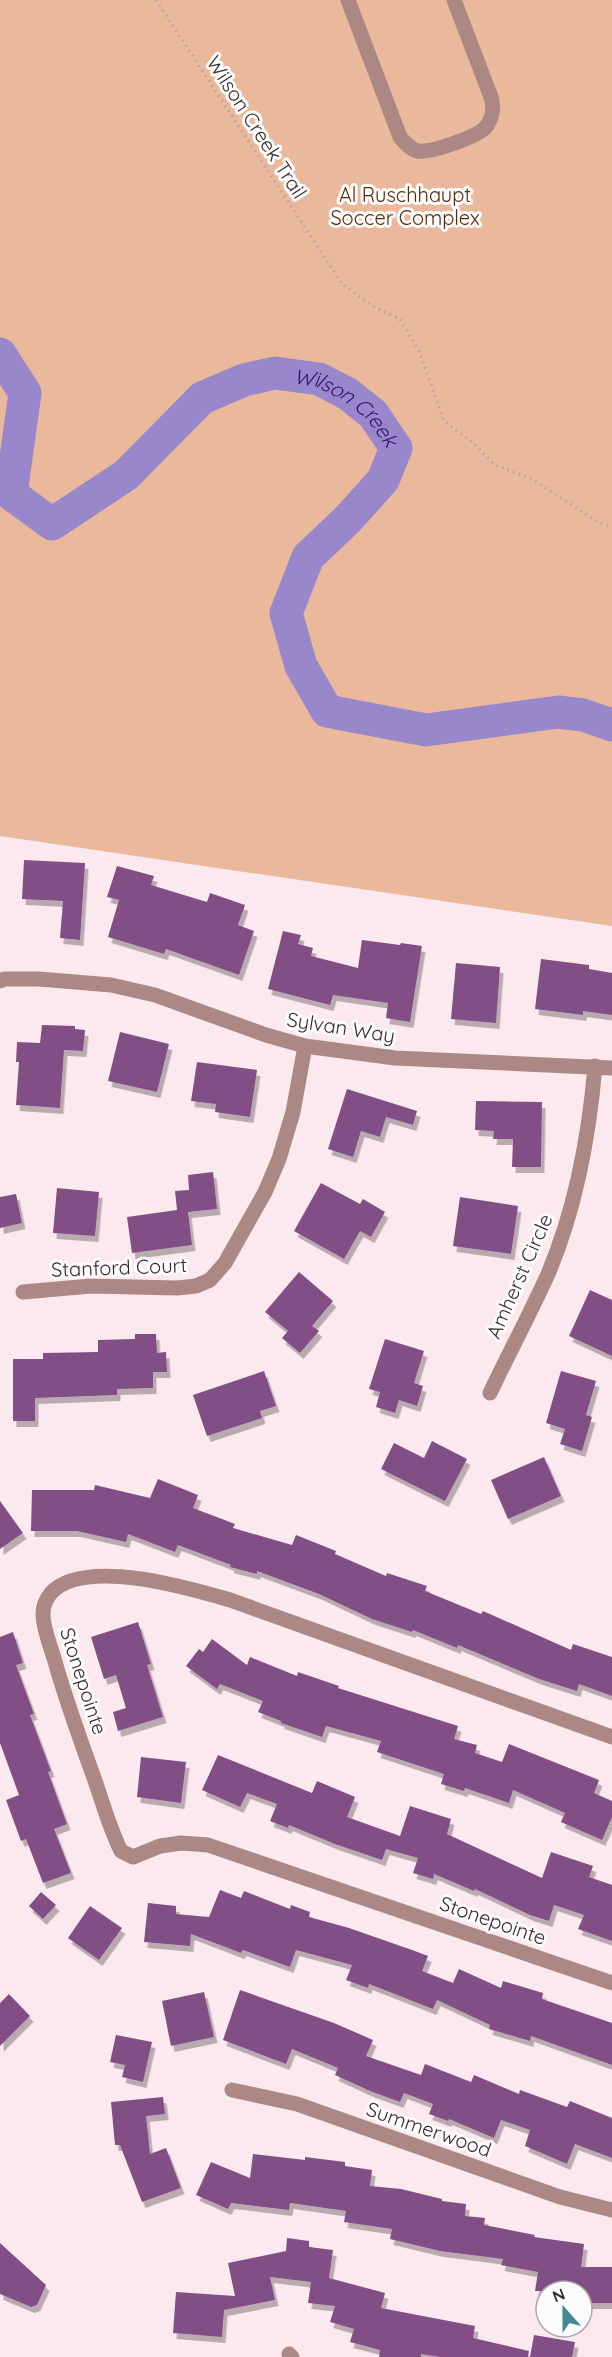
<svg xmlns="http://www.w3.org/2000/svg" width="612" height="2357" font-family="Quicksand,sans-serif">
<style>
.green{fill:#eab99c}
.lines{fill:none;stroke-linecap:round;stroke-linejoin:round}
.river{stroke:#9888cb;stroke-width:33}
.building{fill:#815085;filter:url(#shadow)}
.path{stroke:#b3a2a8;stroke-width:3;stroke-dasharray:1.5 4.5;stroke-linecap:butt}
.minor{stroke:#ac8885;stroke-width:15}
.labels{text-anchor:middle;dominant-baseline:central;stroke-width:6;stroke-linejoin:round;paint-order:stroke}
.street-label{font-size:20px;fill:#362a2f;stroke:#fbfbfb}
.park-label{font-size:20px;fill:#572b0b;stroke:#fbfbfb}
.water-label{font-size:21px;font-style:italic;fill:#361766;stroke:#fbfbfb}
</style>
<defs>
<filter id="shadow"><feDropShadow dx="3.5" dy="6" stdDeviation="0" flood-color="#0004"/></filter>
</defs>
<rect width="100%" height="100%" fill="#fce8ef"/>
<path class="green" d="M0 0H612V926L0 836Z"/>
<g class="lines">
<path class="river" id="s1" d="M0 354 25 393 11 494 52 524 126 475 202 398 244 380 275 373 319 379 348 394 373 414 396 448 383 480 348 519 308 557 286 613 301 666 327 711 426 730 558 712 583 715 612 725"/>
</g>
<path class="building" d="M24 860 85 863 80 940 60 938 63 901 22 899Z
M117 866 154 876 151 885 207 902 210 893 245 905 238 925 254 931 239 975 166 949 164 954 108 937 119 900 107 897Z
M283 931 301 935 298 944 313 948 311 956 358 968 362 940 400 945 401 943 422 946 410 1022 386 1018 388 1003 333 995 330 1005 268 989Z
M541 959 589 965V969L612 973V1015L583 1011V1015L535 1009Z
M456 963 500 967 496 1023 451 1019Z
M42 1025 75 1026V1029L85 1030 83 1051 64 1050 60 1108 16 1105 19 1062H16L17 1042 40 1043Z
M120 1032 169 1044 157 1092 108 1081Z
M197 1062 257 1070 250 1117 215 1112 216 1104 191 1101Z
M347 1089 417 1111 413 1125 386 1117 380 1137 361 1131 353 1157 328 1149Z
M476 1101 542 1102 541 1167H512L513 1139H493L494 1131 475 1130Z
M213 1172 217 1209 188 1212 192 1245 132 1253 127 1217 177 1210 175 1191 189 1190 188 1175Z
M321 1183 360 1204 363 1199 385 1212 371 1237 360 1231 344 1259 294 1231Z
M57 1188 99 1192 95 1236 53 1233Z
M16 1194 22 1223 0 1228V1197Z
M460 1197 518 1206 511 1254 453 1246Z
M299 1272 333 1301 312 1326 319 1331 300 1353 282 1338 288 1331 265 1312Z
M590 1290 612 1300V1356L569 1336Z
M135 1334H156L157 1353 166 1352 167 1372H153V1388L117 1389V1395L35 1398V1421H13V1359H43V1353L98 1352V1340L135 1339Z
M385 1339 424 1351 414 1383 423 1386 417 1406 399 1400 395 1413 376 1407 380 1392 369 1389Z
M264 1371 276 1406 260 1411 262 1418 207 1436 193 1395Z
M561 1371 596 1381 586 1415 592 1417 582 1451 560 1444 565 1429 546 1423Z
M432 1441 467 1459 445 1501 381 1469 394 1443 424 1458Z
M544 1457 561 1496 508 1519 491 1480Z
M158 1479 198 1495 193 1508 235 1524 233 1528 292 1545 296 1535 336 1551 335 1554 386 1576 387 1573 427 1586 425 1591 481 1614 483 1611 571 1650 573 1644 612 1657V1696L579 1684 577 1691 539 1679 458 1645 457 1648 413 1630 412 1632 372 1619 319 1594 257 1571V1574L230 1567 231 1565 178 1545 175 1552 128 1534 126 1542 77 1531H31L32 1490H94L95 1485 150 1498Z
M0 1501 23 1533 0 1549Z
M138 1622 151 1664 147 1665 163 1717 118 1731 113 1712 126 1708 116 1675 104 1679 91 1637Z
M13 1632 23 1663 16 1665 34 1714 30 1715 51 1771 48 1772 67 1824 54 1829 71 1873 43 1883 26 1839 21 1841 6 1800 19 1795 0 1743V1637Z
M212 1639 247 1665 250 1657 297 1676 298 1672 339 1686 338 1688 458 1726 454 1739 477 1745 475 1753 502 1762 509 1744 599 1780 594 1793 612 1801V1817L602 1840 561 1822 565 1813 513 1790 509 1803 465 1788 464 1791 441 1784 444 1774 377 1752 381 1741 326 1726 322 1737 281 1723V1721L258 1712 263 1701 220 1684 217 1689 186 1666 199 1649 203 1652Z
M218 1755 312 1793 317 1781 355 1797 347 1817 400 1836 410 1806 451 1819 447 1834 542 1878 551 1852 593 1866 589 1877 612 1885V1941L578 1929 584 1915 554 1905 549 1921 530 1915 475 1889 474 1891 434 1874 433 1879 413 1873 418 1858 386 1849 382 1860 335 1844 289 1825 288 1828 270 1821 277 1804 247 1793 240 1807 202 1790Z
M141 1757 186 1762 181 1803 137 1797Z
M220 1890 241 1898 244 1891 290 1909 291 1905 310 1912 309 1917 349 1928 412 1950 428 1956 422 1971 453 1983 459 1969 501 1988 503 1981 543 1993 542 1999 612 2023V2065L531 2036 530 2041 489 2029 490 2025 437 2000 433 2009 369 1984 368 1988 346 1980 352 1965 296 1950 290 1967 243 1950 241 1953 191 1934 190 1946 144 1942 148 1903 176 1906V1914L209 1917Z
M41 1892 56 1905 43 1919 29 1906Z
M90 1906 122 1928 99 1960 68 1938Z
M240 1990 334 2023 373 2040 366 2056 421 2075 425 2064 471 2082 474 2075 519 2094 520 2090 567 2107 570 2101 612 2118V2158L575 2144 567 2164 525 2146 530 2130 501 2120 494 2138 449 2119 448 2121 429 2114 433 2104 404 2093 400 2102 370 2091 335 2075 338 2068 292 2049 286 2064 223 2040Z
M204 1992 214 2037 171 2046 162 2001Z
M9 1994 30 2016 0 2046V2003Z
M116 2035 152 2042 143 2082 122 2077 125 2065 110 2062Z
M163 2097 165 2114 146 2116 150 2154 166 2148 181 2188 142 2202 120 2145H115L111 2102Z
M253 2154 305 2160V2157L345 2162V2166L372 2170 370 2186 401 2189 442 2199V2201L466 2204 465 2216 485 2218 484 2225 535 2235 534 2237 584 2244 581 2267H612V2303H584V2291H535L538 2272 501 2265 503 2259 440 2251 390 2239 392 2229 344 2222 346 2211 290 2203 289 2210 231 2203 228 2209 196 2195 211 2162 250 2178Z
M287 2238 309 2241V2247L333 2250 329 2278 385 2293 381 2308 475 2326 473 2338 529 2351 528 2357H440L421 2354V2357H379L380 2350 350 2342 354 2329 330 2322 335 2306 308 2303 311 2282 270 2277 275 2300 224 2310 222 2337 173 2333 176 2292 235 2296 228 2263 286 2251Z
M0 2243 46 2285 37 2305 31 2307 0 2294Z
M534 2335 575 2342 572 2357H530Z"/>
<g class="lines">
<path class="path" d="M156 0 342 284 376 308 400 319 419 351 444 421 473 443 495 465 532 479 598 522 612 527"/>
<path class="minor" d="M348 0 400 137C405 143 410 149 418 151 431 153 476 137 485 128 493 119 494 107 491 97L454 0
M0 981 4 979H39L111 985 155 995 266 1035 305 1046 395 1058 612 1068
M23 1292 91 1286 177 1288 196 1286 210 1280 225 1263 265 1192 279 1159 293 1112 305 1046
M490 1393C509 1353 530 1314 548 1274 576 1208 589 1137 595 1066
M612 1737 230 1600C189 1588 84 1557 51 1593 46 1599 43 1607 43 1614 43 1628 50 1645 54 1658 65 1698 79 1736 93 1775 102 1800 109 1827 121 1851L133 1857 160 1846 181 1843 208 1845 612 1983
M232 2090 297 2104 560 2197 612 2210
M289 2354 292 2357"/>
</g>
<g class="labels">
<g class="street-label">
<text transform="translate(257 127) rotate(57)">Wilson Creek Trail</text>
<text transform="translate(341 1027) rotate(9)">Sylvan Way</text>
<text transform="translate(119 1267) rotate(-2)">Stanford Court</text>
<text transform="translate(519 1276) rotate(-66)">Amherst Circle</text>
<text transform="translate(84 1681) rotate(72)">Stonepointe</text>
<text transform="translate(493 1920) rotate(19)">Stonepointe</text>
<text transform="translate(429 2129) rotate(19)">Summerwood</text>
</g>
<g class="park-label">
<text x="405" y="194">Al Ruschhaupt<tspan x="405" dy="23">Soccer Complex</tspan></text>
</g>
<g class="water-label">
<text stroke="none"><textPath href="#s1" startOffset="556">Wilson Creek</textPath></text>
</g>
</g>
<g transform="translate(564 2309) rotate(339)"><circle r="28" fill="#fbfbfb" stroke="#aca7a9" stroke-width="1.5"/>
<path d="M0-4.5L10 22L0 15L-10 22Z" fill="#428992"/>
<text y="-9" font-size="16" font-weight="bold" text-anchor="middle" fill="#362a2f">N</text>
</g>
</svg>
